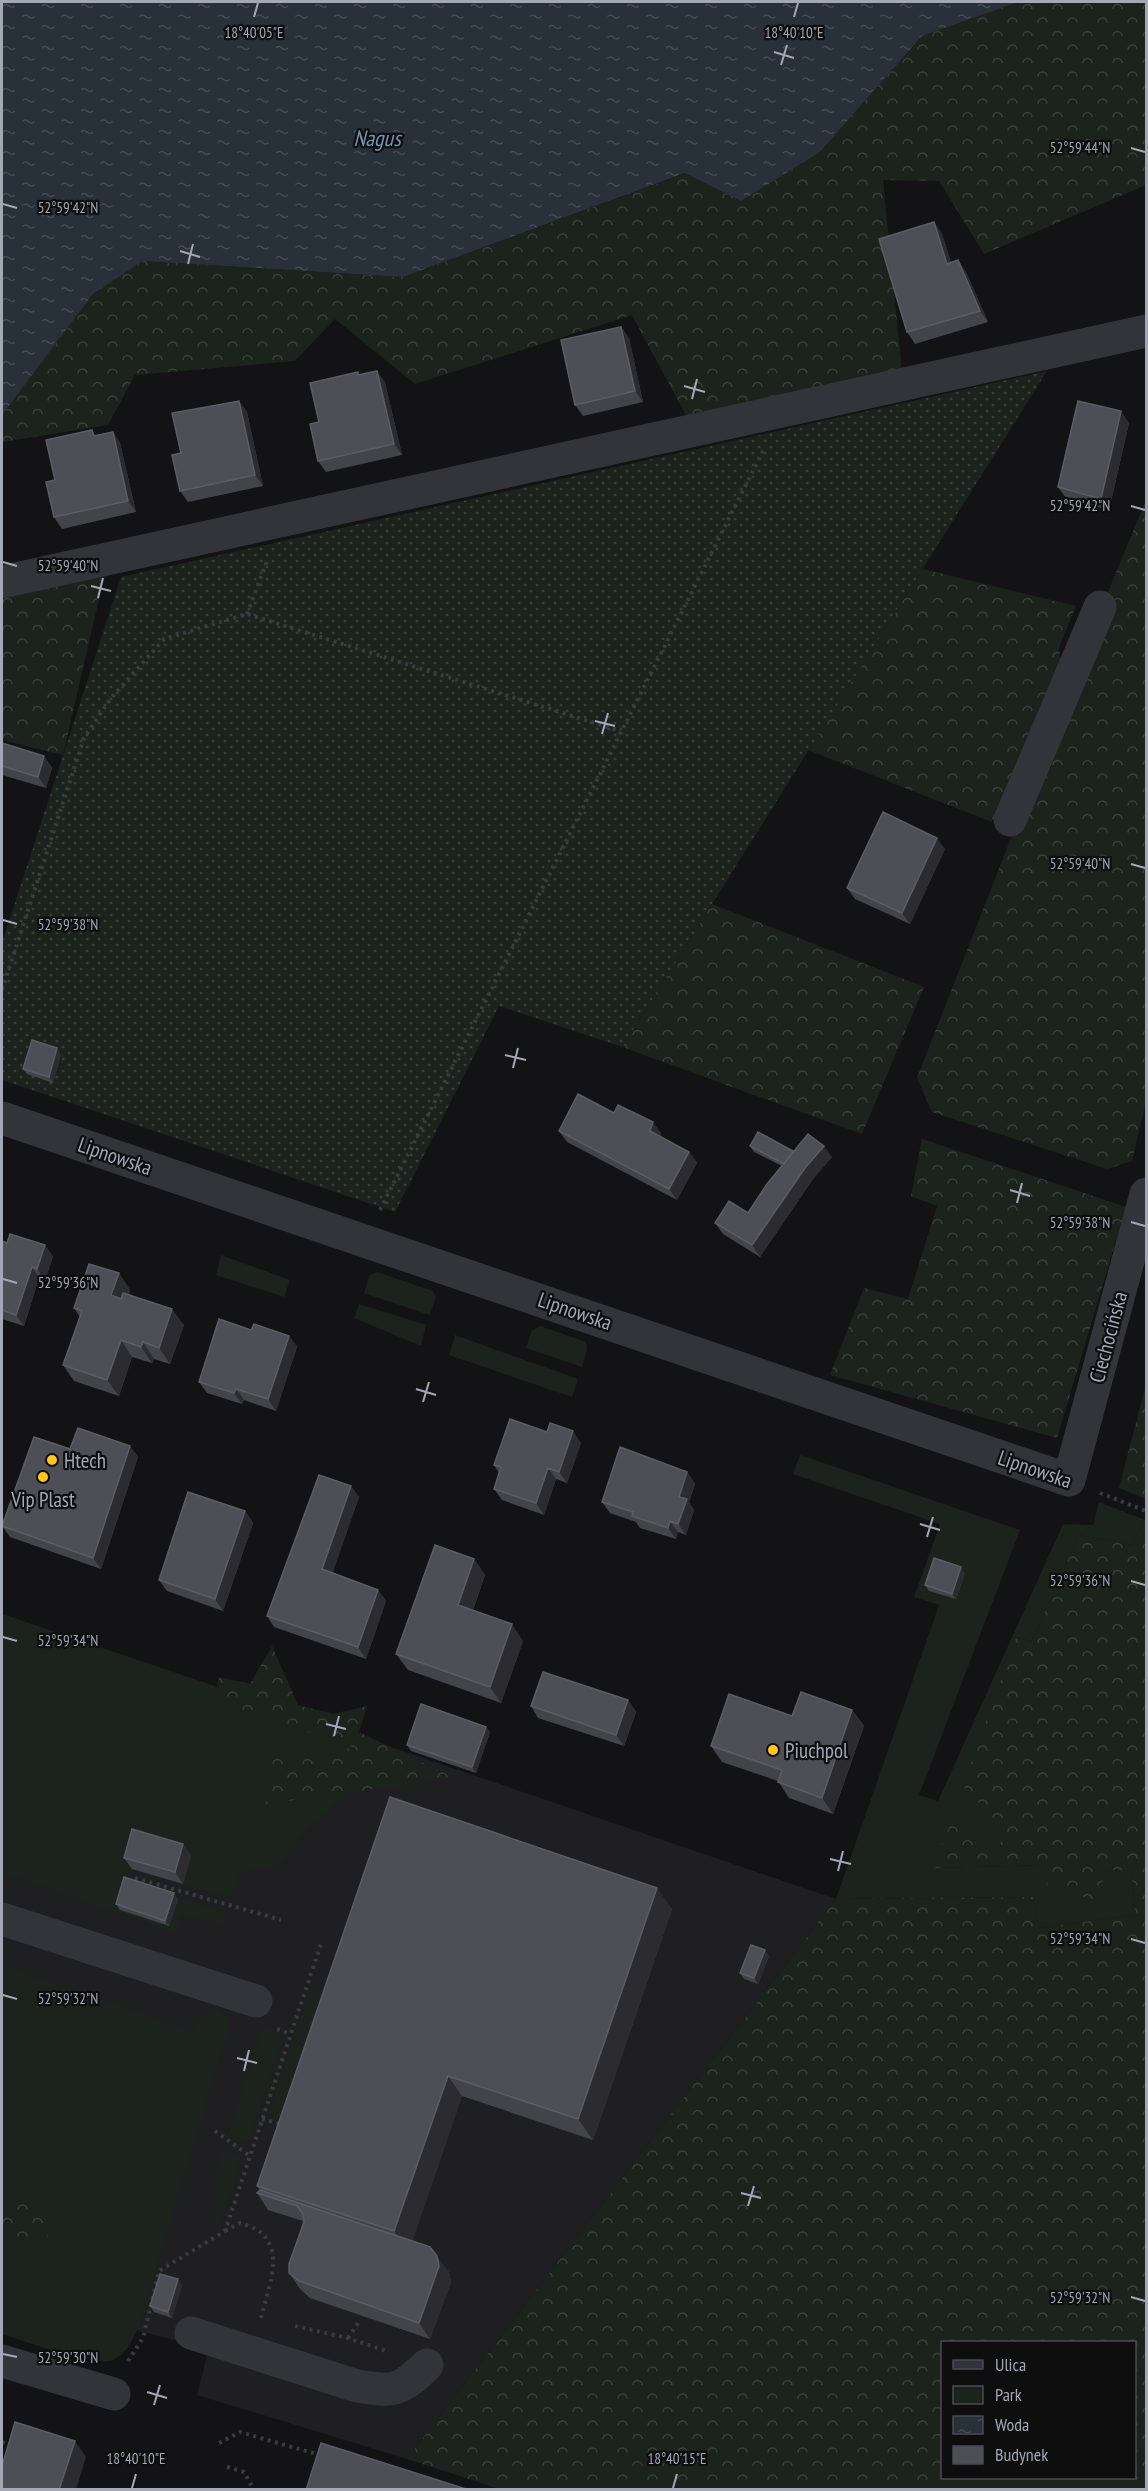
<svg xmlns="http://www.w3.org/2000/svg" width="1148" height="2491" font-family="'PT Sans Narrow',sans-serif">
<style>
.built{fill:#1f1f22}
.green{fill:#1b231c}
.forest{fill:url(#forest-crowns);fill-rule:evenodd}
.garden{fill:url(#garden-dots)}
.water{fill:url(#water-ripples)}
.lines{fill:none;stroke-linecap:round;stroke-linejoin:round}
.path{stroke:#393b41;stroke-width:4;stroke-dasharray:3 4.5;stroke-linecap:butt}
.minor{stroke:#33343a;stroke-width:33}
.wall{fill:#43444a}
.shaded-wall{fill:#2c2c30}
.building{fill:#4e4f56;stroke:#5b5d65;stroke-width:1.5}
.ticks{fill:none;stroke:#a3a7b6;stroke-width:2}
.poi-dot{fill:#ffc720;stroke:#0e0e0f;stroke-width:2}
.labels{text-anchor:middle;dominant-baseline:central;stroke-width:4.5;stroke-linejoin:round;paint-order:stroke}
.street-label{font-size:21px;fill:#a3a7b6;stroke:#0e0e0f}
.poi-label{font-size:21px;fill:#a3a7b6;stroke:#0e0e0f;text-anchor:start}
.water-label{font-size:22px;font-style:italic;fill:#7792b4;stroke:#0e0e0f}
.ticks-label{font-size:15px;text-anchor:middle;fill:#a3a7b6;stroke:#0e0e0f;stroke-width:4.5;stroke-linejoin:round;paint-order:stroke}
</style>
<defs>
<pattern id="forest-crowns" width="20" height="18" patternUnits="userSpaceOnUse" patternTransform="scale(1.5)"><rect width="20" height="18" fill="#1b231c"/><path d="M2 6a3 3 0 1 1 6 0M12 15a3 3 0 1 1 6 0" fill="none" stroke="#39403b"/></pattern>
<pattern id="garden-dots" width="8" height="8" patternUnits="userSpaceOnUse" patternTransform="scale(1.5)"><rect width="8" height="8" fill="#1b231c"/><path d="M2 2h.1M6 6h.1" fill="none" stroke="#39403b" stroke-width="1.8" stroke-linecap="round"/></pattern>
<pattern id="water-ripples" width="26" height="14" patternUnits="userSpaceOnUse" patternTransform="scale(1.5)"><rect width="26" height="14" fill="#283039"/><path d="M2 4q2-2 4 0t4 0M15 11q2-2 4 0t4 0" fill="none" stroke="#444b53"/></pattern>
</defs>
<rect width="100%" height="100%" fill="#131315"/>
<path class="built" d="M2 1614 836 1899 407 2459 197 2395 209 2348 126 2328 2 2334Z"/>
<path class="green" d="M221 1255 290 1280 284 1297 216 1275Z
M377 1272 433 1291 436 1297 430 1315 364 1293 369 1276Z
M359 1304 426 1325 421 1346 354 1318Z
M540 1326 586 1342 587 1350 582 1367 526 1348 532 1330Z
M455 1335 578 1379 572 1397 449 1355Z
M800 1455 1020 1530 919 1795 938 1801 1063 1524 1093 1525 1099 1502 1145 1520 1132 1545 1079 1535 1032 1641 1017 1638 1008 1834 994 1851 932 1868 1045 1865 1103 1901V1870L1131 1871 1136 1915 1039 1928 1033 1897 836 1899 939 1605 914 1597 940 1524 793 1474Z
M2 1614 215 1686V1701L357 1748 273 1758 266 1804 349 1792 308 1829 281 1863 239 1874 232 1897 183 1884 191 1855 140 1841 128 1883 224 1911 226 1925 180 1915 177 1934 2 1872Z
M2 1965 193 2032C199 2020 201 2011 216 2007L227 2013 230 2024 140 2323C134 2337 128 2353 113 2360 96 2368 22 2340 2 2334Z
M309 1989 343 1996 300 2124 275 2117 270 2109Z
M262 2027 280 2033 283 2039 252 2132 248 2138 234 2141 227 2137Z
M223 2151C233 2154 240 2155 240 2167L220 2227 215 2229 214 2181Z"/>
<path class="forest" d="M1019 2H1146V185L984 254 939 181 883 180 902 372 689 421 632 315 415 384 335 319 295 361 135 375 108 425 2 442V415L93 294 143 261 403 277 686 173 741 201 820 152 922 36Z
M1146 500V1101L1132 1161 1107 1169 932 1112 917 1078 1100 611Z
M923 569 1076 606 1059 647 1062 675 992 822 808 750Z
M104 577 63 755 2 740V585Z
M712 904 924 987 862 1134 622 1047Z
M922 1139 1126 1207 1057 1438 830 1375 864 1288 908 1299 937 1206 911 1196Z
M1146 1384V1499L1119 1488Z
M1145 1520 1146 2489 503 2490 407 2459 836 1899 1033 1897 1039 1928 1136 1915 1131 1871 1103 1870V1901L1047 1890 1045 1865 932 1868 955 1814 994 1850 1008 1834 963 1786 1016 1638 1032 1641 1079 1535 1132 1545ZM942 2342H1134V2478H942Z
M272 1646 298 1705 333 1714 367 1706 359 1732 454 1778 266 1804 273 1757 356 1748 214 1701 219 1677 250 1684Z
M20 2195 47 2207 48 2240 25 2249 2 2233V2213L7 2215Z"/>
<path class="garden" d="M1047 371 622 1047 499 1006 395 1212 2 1080V943L121 577Z"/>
<path class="water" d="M2 2H1019L922 36 820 152 741 201 685 173 403 277 143 261 93 294 2 415Z"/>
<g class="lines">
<path class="path" d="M247 614 267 561
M2 990 84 738 111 698 164 639 247 614 620 731
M380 1210 763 451
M1100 1493 1146 1511
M135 1878 281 1920
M277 2029 291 2034
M262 2119 281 2124
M215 2131 250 2156
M225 2231 240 2223C291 2236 270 2281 261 2318
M295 2326 348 2338 386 2351
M348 2338 359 2322
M128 2361 143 2338 159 2271 225 2231 322 1941
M2 2442 11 2446
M219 2443 240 2432 320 2455
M227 2467 244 2472 254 2490"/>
<path class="minor" d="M2 582 1146 331
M1010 820 1100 607
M2 1118 1069 1480 1146 1194
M2 1919 256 2001
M191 2333 357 2386C394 2392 399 2392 427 2365
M2 2361 114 2394"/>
</g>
<path class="wall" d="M934 222 942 234 951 262 966 272 988 322 915 344 907 332Z
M621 327 629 338 643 402 583 416 575 405Z
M359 375 385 382 402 455 326 472 318 461 319 422Z
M239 401 247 412 263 486 188 502 180 491 181 453Z
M1129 423 1109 510 1066 498 1058 487Z
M113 432 120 443 136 512 62 529 54 517 55 480 96 435Z
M2 743 44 756 52 768 46 788 2 775Z
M945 849 910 924 855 899 847 888Z
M61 1054 53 1083 27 1074 23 1069Z
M614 1113 661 1133 660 1136 689 1152 697 1163 677 1200 567 1142 559 1131Z
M750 1146 832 1157 813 1179 760 1257 723 1234 715 1223 748 1213 782 1166 754 1152Z
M2 1241 7 1243 45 1245 53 1257 45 1280 39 1278 24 1326 2 1319Z
M119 1273 130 1290 129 1294 184 1325 170 1364 154 1359 152 1363 132 1357 119 1396 74 1381 63 1365 80 1317 74 1308Z
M251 1330 289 1336 297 1347 276 1411 244 1400 242 1404 207 1393 199 1382Z
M581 1443 567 1483 556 1479 544 1515 502 1500 494 1489 499 1473 494 1465Z
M130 1446 138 1457 101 1569 10 1537 2 1526 70 1449Z
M687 1472 695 1484 689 1502 694 1510 686 1535 678 1532 676 1539 640 1528 636 1522 610 1513 602 1502Z
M351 1486 359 1497 332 1573 378 1590 386 1601 366 1659 274 1627 267 1616Z
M245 1511 253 1523 223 1611 167 1591 159 1580Z
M474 1559 485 1575 473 1610 523 1641 501 1703 408 1670 396 1654Z
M965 1573 956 1599 929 1591 925 1585Z
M628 1700 636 1712 624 1746 538 1718 531 1706Z
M852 1710 864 1726 833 1814 789 1798 778 1781 722 1762 711 1746 792 1716Z
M486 1727 490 1732 476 1773 411 1751 407 1745Z
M191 1855 183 1884 132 1869 124 1858Z
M178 1899 169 1926 120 1910 116 1904Z
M672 1909 593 2140 462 2096 412 2241 449 2272 451 2282 430 2339 310 2298 300 2289 289 2273 303 2221 268 2210 257 2193 260 2190 257 2186Z
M769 1956 758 1984 744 1979 740 1973Z
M178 2279 182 2285 172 2318 154 2312 150 2306Z"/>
<path class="shaded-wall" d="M934 222 942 234 955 275 947 264Z
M958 260 966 272 988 322 980 311Z
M621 327 629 338 643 402 635 391Z
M377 371 385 382 402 455 394 444Z
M239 401 247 412 263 486 255 475Z
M1121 411 1129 423 1109 510 1101 499Z
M113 432 120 443 136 512 128 501Z
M44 756 52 768 46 788 38 777Z
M937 838 945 849 910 924 902 913Z
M57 1048 61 1054 53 1083 49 1077Z
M653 1122 661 1133 658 1142 650 1131Z
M824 1146 832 1157 813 1179 760 1257 752 1245 805 1168Z
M689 1152 697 1163 677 1200 669 1189Z
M45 1245 53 1257 45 1280 37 1269Z
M32 1267 39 1278 24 1326 16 1315Z
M119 1273 130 1290 123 1312 111 1295Z
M172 1309 184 1325 170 1364 159 1348Z
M289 1336 297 1347 276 1411 268 1399Z
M121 1340 132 1357 119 1396 107 1380Z
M143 1342 154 1359 152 1363 141 1347Z
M236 1389 244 1400 242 1404 234 1393Z
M573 1431 581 1443 567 1483 559 1472Z
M130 1446 138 1457 101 1569 93 1558Z
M548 1468 556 1479 544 1515 536 1503Z
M687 1472 695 1484 689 1502 694 1510 686 1535 678 1524 679 1497Z
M351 1486 359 1497 330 1581 322 1569Z
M245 1511 253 1523 223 1611 215 1599Z
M670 1521 678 1532 676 1539 668 1528Z
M474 1559 485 1575 469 1621 458 1605Z
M961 1567 965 1573 956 1599 952 1594Z
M378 1590 386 1601 366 1659 358 1647Z
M512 1624 523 1641 501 1703 490 1687Z
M628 1700 636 1712 624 1746 616 1735Z
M852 1710 864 1726 833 1814 822 1798Z
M486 1727 490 1732 476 1773 472 1767Z
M183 1844 191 1855 183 1884 175 1872Z
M657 1888 672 1909 593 2140 578 2119Z
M174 1893 178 1899 169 1926 165 1921Z
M765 1950 769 1956 758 1984 754 1978Z
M448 2076 462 2096 409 2252 394 2231Z
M437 2256 449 2272 451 2282 430 2339 419 2323Z
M178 2279 182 2285 172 2318 168 2312Z
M75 2441 86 2457 76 2490H59Z"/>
<path class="building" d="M934 222 947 264 958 260 980 311 907 332 879 239Z
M621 327 635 391 575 405 561 340Z
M377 371 394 444 318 461 310 424 319 422 310 383 358 372V375Z
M239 401 255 475 180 491 172 455 181 453 172 413Z
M1078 401 1121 411 1101 499 1058 487Z
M92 430 94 436 113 432 128 501 54 517 46 482 55 480 46 440Z
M2 743 44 756 38 777 2 766Z
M883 812 937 838 902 913 847 888Z
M32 1040 57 1048 49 1077 23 1069Z
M578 1094 614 1113 618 1105 653 1122 650 1131 689 1152 669 1189 559 1131Z
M758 1132 793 1151 784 1164 750 1146Z
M808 1134 824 1146 805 1168 752 1245 715 1223 729 1201 748 1213 767 1184Z
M10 1234 45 1245 37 1269 32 1267 16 1315 2 1310V1241L7 1243Z
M89 1264 119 1273 111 1295 121 1299 123 1293 172 1309 159 1348 143 1342 141 1347 121 1340 107 1380 63 1365 82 1311 74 1308Z
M219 1319 251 1330 254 1324 289 1336 268 1399 236 1389 234 1393 199 1382Z
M510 1419 547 1432 550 1423 573 1431 559 1472 548 1468 536 1503 494 1489 501 1467 494 1465Z
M78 1428 130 1446 93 1558 2 1526 34 1437 70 1449Z
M620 1447 687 1472 679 1497 687 1499 678 1524 670 1521 668 1528 632 1516 633 1512 602 1502Z
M319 1475 351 1486 322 1569 378 1590 358 1647 267 1616Z
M188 1492 245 1511 215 1599 159 1580Z
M435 1545 474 1559 458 1605 512 1624 490 1687 396 1654Z
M934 1558 961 1567 952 1594 925 1585Z
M543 1672 628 1700 616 1735 531 1706Z
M801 1692 852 1710 822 1798 778 1782 782 1770 711 1746 729 1694 792 1716Z
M421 1704 486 1727 472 1767 407 1745Z
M390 1797 657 1888 578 2119 448 2076 394 2231 257 2186Z
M132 1829 183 1844 175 1872 124 1858Z
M124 1877 174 1893 165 1921 116 1904Z
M751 1945 765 1950 754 1978 740 1973Z
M260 2190 430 2247 437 2256 439 2266 419 2323 299 2281 289 2273V2264L304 2222 303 2214 297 2206 257 2193Z
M160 2274 178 2279 168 2312 150 2306Z
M15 2422 75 2441 59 2490H2V2466Z
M321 2443 469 2490H306Z"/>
<path class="ticks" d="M254 17 258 3M794 17 798 3M774 52 794 58M781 65 787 45M1131 148 1145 152M3 204 17 208M180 251 200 257M188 264 193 244M684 386 705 392M692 399 697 379M1131 506 1145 510M3 562 17 566M91 586 111 591M98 598 103 578M595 721 615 726M602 734 608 713M1131 864 1145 868M3 920 17 924M505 1055 526 1060M513 1068 518 1048M1010 1190 1030 1196M1017 1203 1022 1183M1131 1222 1145 1226M3 1279 17 1283M416 1389 436 1395M423 1402 429 1382M920 1524 940 1530M927 1537 933 1517M1131 1581 1145 1585M3 1637 17 1641M326 1724 346 1729M334 1736 339 1716M830 1859 851 1864M838 1871 843 1851M1131 1939 1145 1943M3 1995 17 1999M237 2058 257 2063M244 2071 249 2050M741 2193 761 2198M748 2206 754 2186M1131 2297 1145 2301M3 2354 17 2357M147 2392 167 2398M154 2405 160 2385M132 2488 136 2474M673 2488 677 2474"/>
<g class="poi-dot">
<circle cx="52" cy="1460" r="6"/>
<circle cx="43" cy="1477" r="6"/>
<circle cx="773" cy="1750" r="6"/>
</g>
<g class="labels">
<g class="street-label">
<text transform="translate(115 1156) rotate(19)">Lipnowska</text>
<text transform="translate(575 1311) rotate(19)">Lipnowska</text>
<text transform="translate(1108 1337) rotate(-75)">Ciechocińska</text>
<text transform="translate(1035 1469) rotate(19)">Lipnowska</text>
</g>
<g class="poi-label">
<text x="64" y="1460">Htech</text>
<text x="43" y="1499" text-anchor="middle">Vip Plast</text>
<text x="785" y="1750">Piuchpol</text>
</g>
<g class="water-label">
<text x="377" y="138">Nagus</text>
</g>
</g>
<g class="ticks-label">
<text x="254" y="38">18°40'05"E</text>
<text x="794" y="38">18°40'10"E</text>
<text x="1080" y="153">52°59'44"N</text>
<text x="68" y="213">52°59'42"N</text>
<text x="1080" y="511">52°59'42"N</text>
<text x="68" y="571">52°59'40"N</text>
<text x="1080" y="869">52°59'40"N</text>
<text x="68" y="930">52°59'38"N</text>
<text x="1080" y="1228">52°59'38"N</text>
<text x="68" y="1288">52°59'36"N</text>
<text x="1080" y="1586">52°59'36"N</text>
<text x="68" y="1646">52°59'34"N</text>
<text x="1080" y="1944">52°59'34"N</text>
<text x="68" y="2004">52°59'32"N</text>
<text x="1080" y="2303">52°59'32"N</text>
<text x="68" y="2363">52°59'30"N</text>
<text x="136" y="2464">18°40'10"E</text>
<text x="677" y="2464">18°40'15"E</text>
</g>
<rect width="1148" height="2491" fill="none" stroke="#a3a7b6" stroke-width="6"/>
<rect x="941" y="2341" width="195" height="138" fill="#0e0e0f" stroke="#4a4b52" stroke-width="1.5"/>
<rect x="953" y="2360" width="30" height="9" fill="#33343a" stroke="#4a4b52" stroke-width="1.5"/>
<text x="995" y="2371" font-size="18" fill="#a3a7b6">Ulica</text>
<rect x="953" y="2386" width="30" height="18" fill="#1b231c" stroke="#4a4b52" stroke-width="1.5"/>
<text x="995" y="2401" font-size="18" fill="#a3a7b6">Park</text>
<rect x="953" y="2416" width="30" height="18" fill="url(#water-ripples)" stroke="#4a4b52" stroke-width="1.5"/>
<text x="995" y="2431" font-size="18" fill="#a3a7b6">Woda</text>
<rect x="953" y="2446" width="30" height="18" fill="#4e4f56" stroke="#4a4b52" stroke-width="1.5"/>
<text x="995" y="2461" font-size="18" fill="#a3a7b6">Budynek</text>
</svg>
